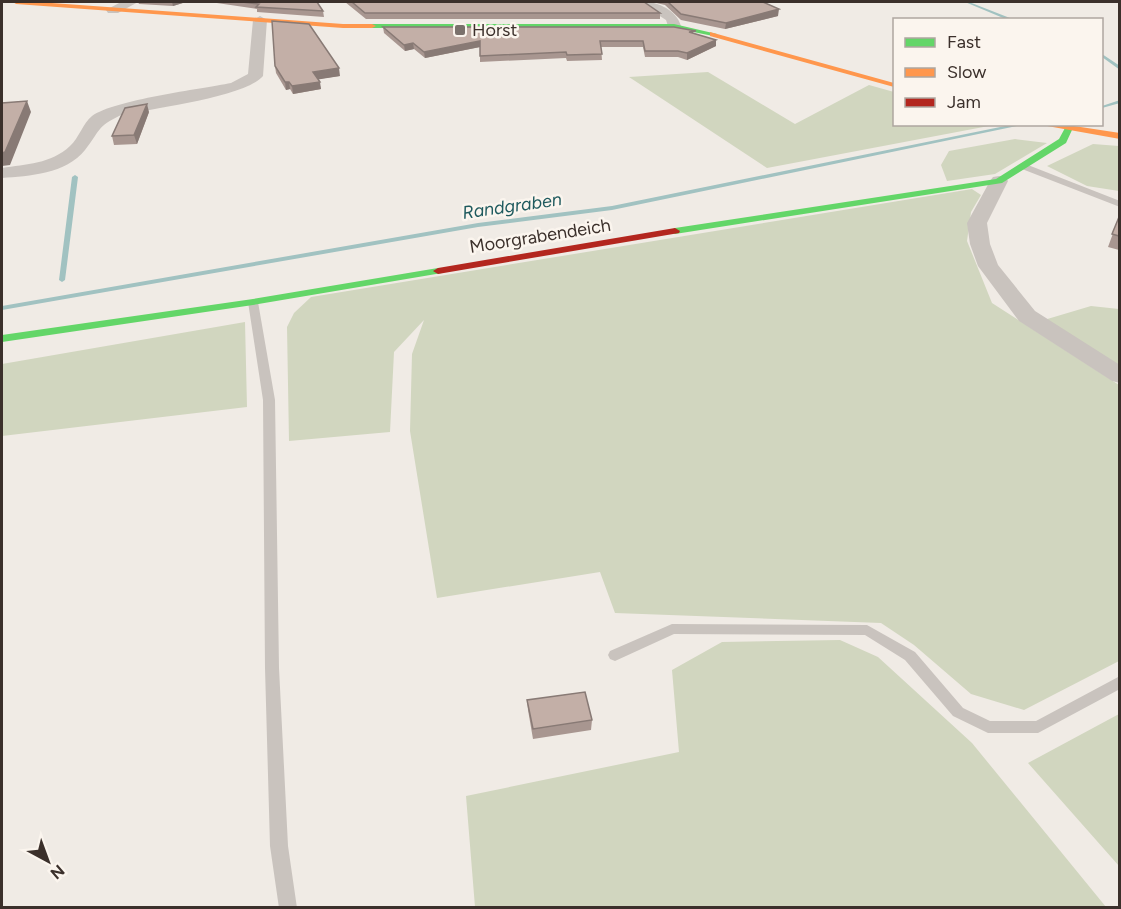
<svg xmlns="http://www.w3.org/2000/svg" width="1121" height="909" font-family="Figtree,sans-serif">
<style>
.green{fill:#d1d6bf}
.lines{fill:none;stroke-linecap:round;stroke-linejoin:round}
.stream{fill:#a1c2c1;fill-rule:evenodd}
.lane{fill:#c9c3be;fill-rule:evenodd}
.street{fill:#c9c3be;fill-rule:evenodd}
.fast{fill:#63d668;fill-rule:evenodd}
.slow{fill:#ff974d;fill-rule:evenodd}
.jam{fill:#b3261e;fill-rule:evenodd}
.wall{fill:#a89690}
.shaded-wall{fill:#887a75}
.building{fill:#c3afa7;stroke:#887a75;stroke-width:1.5}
.poi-dot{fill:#7a716c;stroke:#fbf5ee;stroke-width:2}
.labels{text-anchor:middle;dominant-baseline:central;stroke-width:5;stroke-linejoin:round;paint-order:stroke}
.far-poi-label{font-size:18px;fill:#3b302b;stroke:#fbf5ee;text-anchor:start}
.far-water-label{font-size:18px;font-style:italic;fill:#1f5a5e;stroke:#fbf5ee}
.far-street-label{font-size:18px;fill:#3b302b;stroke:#fbf5ee}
</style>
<rect width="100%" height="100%" fill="#f0ebe5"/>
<path class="green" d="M708 72 795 124 869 85 894 92V124L994 125 767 168 629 77Z
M1015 139 1047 143 995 174 947 181 941 165 949 151Z
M1093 144 1119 146V191L1087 186 1047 166Z
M972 189 981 195 971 212 967 241 992 303 1119 385V661L1024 710 971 694 914 645 881 623 615 613 600 572 437 598 410 431 412 354 424 320 394 352 390 432 289 441 287 327 294 313 311 297Z
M1091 306 1119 309V368L1044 320Z
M245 322 247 407 2 436V364Z
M840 640 878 657 972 743 1106 907H475L466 796 679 752 672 670 722 642Z
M1119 714V866L1028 763Z"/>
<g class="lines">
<path class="stream" d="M965 2H969L1015 20H1008Z
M1102 54 1120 66V70L1102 57Z
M1120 100V103L1102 108V106Z
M1015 124H1027L612 210 478 227 2 310V306L478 223 612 206Z
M75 175 78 177 65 280 62 282 59 280 72 177Z"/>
<path class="lane" d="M1022 165H1028L1120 201V207L1022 169Z
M253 299 258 302 275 400 279 668 288 846 297 908H279L270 846 265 668 263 400 248 302Z
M672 624 867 625 915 652 963 708 990 721H1036L1120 676V689L1038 733H988L953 716 905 660 865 635 674 634 615 661 610 659 608 655 610 651Z"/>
<path class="street" d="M121 2H138L118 13H108L106 10Z
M638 2C655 0 676 9 681 26L679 29H669L666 20Z
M260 16 267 20 263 76C246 97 151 109 121 115 96 127 100 131 85 150 66 174 29 176 2 178V168C26 164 51 164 70 146 79 138 83 123 92 116 114 100 201 89 231 83L248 74 253 20Z
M999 176 1005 177 1008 181 987 223 990 244 998 265 1035 311 1120 365V383L1112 381 1019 321 978 266 970 244 967 223 990 181 993 177Z"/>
<path class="fast" d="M369 24H674L717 34 713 36 674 28H369Z
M1068 127 1072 130 1066 143 1002 183 675 234 670 231 675 228 996 179 1059 139 1065 128Z
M438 268 443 271 442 273 253 305 2 342V335L253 299Z"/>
<path class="slow" d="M13 2H38L343 24H372L376 26 372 28H343L16 4Z
M710 32 894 83V87L710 36Z
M1036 124H1061L1120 133V139Z"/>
<path class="jam" d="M675 228 680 231 679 233 438 274 433 271 438 268Z"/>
</g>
<path class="wall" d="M138 2H186L173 6 139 4Z
M210 2H317L323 11 324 17 257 12V9Z
M345 2H644L660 13V19H366Z
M652 2H763L778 16 725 29 681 20 665 5Z
M383 27 695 34 716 40V46L687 60 678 57H645L643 47H601L602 60 567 61 566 58 480 62V47L425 58 414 49 405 51 384 33Z
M275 66 340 76 318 79 321 89 293 94 290 89 286 90 276 73Z
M149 112 137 144 114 145 112 136Z
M1119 217V250L1108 247Z
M527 700 592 720 591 730 533 739 528 710Z"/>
<path class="shaded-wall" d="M172 2H186L173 6Z
M779 9 778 16 725 29 726 23Z
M716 40V46L687 60V53Z
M480 41V47L425 58 424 52Z
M413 43 414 49 405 51 404 45Z
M339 68 340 76 315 80 313 72Z
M285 82H289L290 89 286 90Z
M320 82 321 89 293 94 292 86Z
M27 101 31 112 10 165 2 166V153Z
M147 104 149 112 137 144 134 135Z"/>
<path class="building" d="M242 2H317L323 11 256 7 259 4Z
M352 2H644L660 13H365Z
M668 2H763L779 9 726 23 681 14Z
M272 21 309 24 339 68 313 72 320 82 292 86 289 82H285L275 66Z
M383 27H674L696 31 689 32 716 40 687 53 678 51H645L643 41H600L602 54 567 55 566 52 480 56V41L424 52 413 43 404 45Z
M27 101 5 152 2 153V103Z
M147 104 134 135 112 136 125 108Z
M1119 217V236L1112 234Z
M585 692 592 720 533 729 527 700Z"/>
<rect class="poi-dot" x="454" y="24" width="12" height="12" rx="3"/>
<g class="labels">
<g class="far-poi-label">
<text x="472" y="30">Horst</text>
</g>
<g class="far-water-label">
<text transform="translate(512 206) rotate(-8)">Randgraben</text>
</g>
<g class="far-street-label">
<text transform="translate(540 236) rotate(-9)">Moorgrabendeich</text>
</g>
</g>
<rect width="1121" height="909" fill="none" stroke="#3b302b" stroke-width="6"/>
<rect x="893" y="18" width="210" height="108" fill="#fbf5ee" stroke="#aea6a0" stroke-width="1.5"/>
<rect x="905" y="38" width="30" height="9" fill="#63d668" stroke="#aea6a0" stroke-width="1.5"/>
<text x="947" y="48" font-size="18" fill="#3b302b">Fast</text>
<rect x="905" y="68" width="30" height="9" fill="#ff974d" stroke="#aea6a0" stroke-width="1.5"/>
<text x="947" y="78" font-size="18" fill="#3b302b">Slow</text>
<rect x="905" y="98" width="30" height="9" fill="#b3261e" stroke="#aea6a0" stroke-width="1.5"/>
<text x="947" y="108" font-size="18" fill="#3b302b">Jam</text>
<g transform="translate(48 861) rotate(139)" stroke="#fbf5ee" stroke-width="4.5" paint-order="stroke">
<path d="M0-4.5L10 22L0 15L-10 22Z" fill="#3b302b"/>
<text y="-9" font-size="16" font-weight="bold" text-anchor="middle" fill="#3b302b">N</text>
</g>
</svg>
